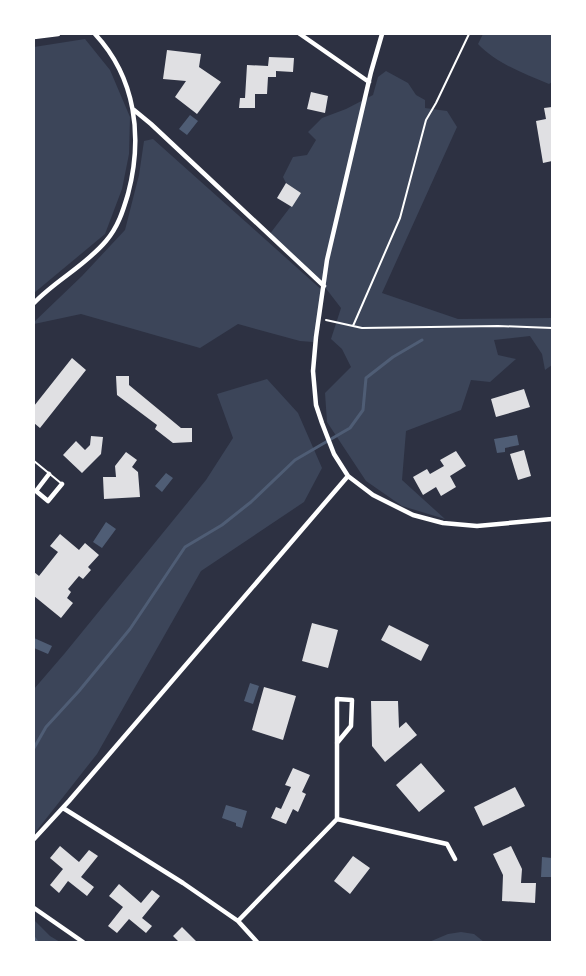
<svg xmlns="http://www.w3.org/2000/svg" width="586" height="976" font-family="'Work Sans',sans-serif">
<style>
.green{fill:#3c4559}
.water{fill:#4f5d75}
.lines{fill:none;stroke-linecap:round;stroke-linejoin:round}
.stream{stroke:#4f5d75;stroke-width:3}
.building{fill:#e0e0e3}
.path{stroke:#fff;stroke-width:2}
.service{stroke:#fff;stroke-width:2}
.minor{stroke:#fff;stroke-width:4.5}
</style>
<rect width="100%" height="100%" fill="#2d3142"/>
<path class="green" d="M483 34H552V82L549 84C525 74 497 64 478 44Z
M85 39 110 70 130 117 129 154 122 189 105 234 34 293V47Z
M386 71 408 83 416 95 425 100V108L447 111 457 127 382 293 458 319 552 318V365L545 370 542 354 530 336 494 340 498 355 516 359 490 382 471 380 461 410 406 431 402 480 445 519 402 506 366 481 327 422 325 393 351 367 342 349 331 339 341 308 324 286 269 235 301 193 286 183 283 177 293 157 307 155 316 140 308 132 322 118 346 109 373 95 378 77Z
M153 139 323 291 313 342 300 341 238 324 200 348 81 314 34 324V322L82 276 125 230 139 175 144 141Z
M267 379 298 413 322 468 304 502 201 571 97 754 34 834V689L65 653 206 480 233 438 217 394Z
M34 920 50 936 60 942H34Z
M461 932 474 934 484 942H429L448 934Z"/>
<path class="water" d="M190 115 198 121 187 135 179 129Z
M517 435 519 445 505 448V452L497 453 494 439Z
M166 473 173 478 162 492 155 486Z
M106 522 116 529 102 548 93 542Z
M34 638 52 646 48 654 34 648Z
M250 683 259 686 253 704 244 701Z
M226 805 247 811 242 828 236 826V823L222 818Z
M542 857 552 858V877H541Z"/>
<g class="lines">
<path class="stream" d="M34 748 46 727 79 691 130 629 185 547 222 525 251 502 295 460 350 428 363 410 366 378 393 357 422 340
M34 938 37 942"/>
</g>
<path class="building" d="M167 50 201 54 199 67 221 82 197 114 175 97 186 81 163 79Z
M269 57 294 58 293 72 276 71V77H268L267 94H255V108H239L240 98H245L247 65 268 66Z
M311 92 328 96 325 113 307 109Z
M552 107V161L543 163 536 121 546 119 544 108Z
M286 183 301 193 292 207 277 198Z
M72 358 86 370 40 428 34 423V406Z
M116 376H129V385L181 428H192V442L173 443 155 429 157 425 117 395Z
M524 389 530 407 496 417 491 399Z
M91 436 103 437 101 454 82 473 63 455 76 441 85 450 90 445Z
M524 450 531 476 518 480 510 454Z
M456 451 466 466 450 476 456 487 441 496 436 487 423 495 413 477 427 469 430 474 444 466 440 460Z
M126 452 137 460 132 467 138 472 140 497 104 499 103 477H116L115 466Z
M60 534 79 550 85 543 99 555 88 567 91 570 83 579 79 576 68 589 71 592 67 598 73 603 61 618 34 596V572L39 576 58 552 50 546Z
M312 623 338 630 328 668 302 661Z
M389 625 429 645 421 661 381 640Z
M264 687 296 696 283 740 252 730Z
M371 701H398L399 728 406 722 417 735 385 762 372 746Z
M421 763 445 791 419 812 396 785Z
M293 768 310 775 302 792 306 794 298 812 293 809 286 824 271 818 276 807 281 809 291 787 285 785Z
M515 787 525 806 483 826 474 807Z
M60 846 79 862 89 850 98 856 81 877 94 887 87 896 68 881 59 893 50 885 63 869 50 858Z
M511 846 522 869 521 883H536L535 903 502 901 503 875 493 854Z
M353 856 370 868 350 894 334 881Z
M119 884 141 903 152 890 160 896 142 918 152 926 146 933 129 919 117 933 108 926 123 907 109 896Z
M182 927 197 942H179L173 936Z"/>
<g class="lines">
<path class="path" d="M326 320 362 328 498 326 552 328
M353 326 400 218 426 120 436 103 469 34"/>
<path class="service" d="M34 461 62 484"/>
<path class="minor" d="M300 34 369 82
M382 34 371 72 327 260 316 337 313 371 316 405 322 423 334 454 348 476 373 495 413 515 443 523 477 526 552 519
M34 37 58 34
M134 110 151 124 324 286
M34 303C56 280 85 266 106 241 118 227 123 211 128 194 143 137 136 78 95 34
M49 474 36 491 48 501 62 484
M337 743 351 726 352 700 337 699V819L447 844 455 859
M63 808 183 883 238 921 257 942
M34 839 69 801 348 476
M34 908 83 942
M238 921 337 819"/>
</g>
<rect width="586" height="976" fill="none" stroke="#ffffff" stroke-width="70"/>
</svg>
